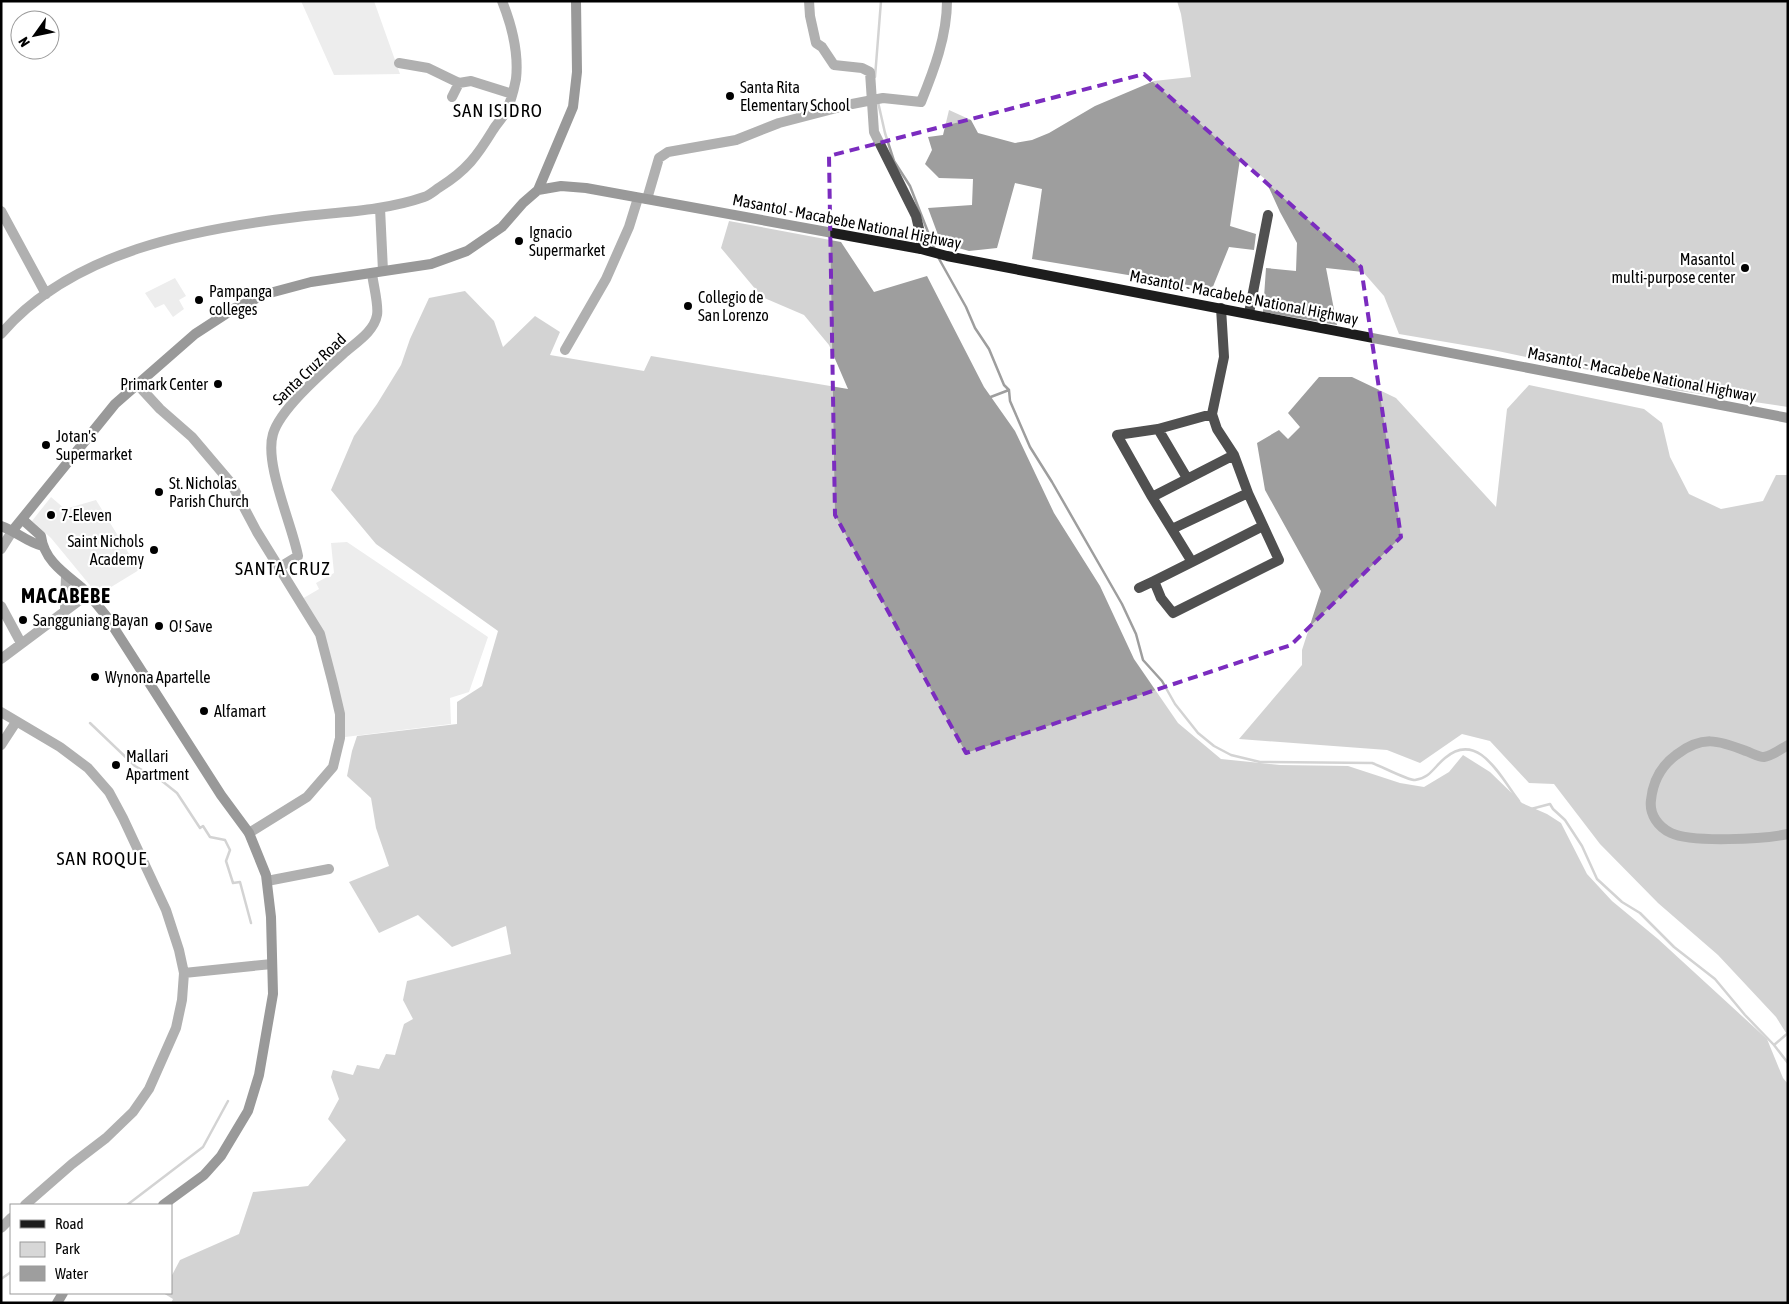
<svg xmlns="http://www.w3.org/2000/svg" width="1789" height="1304" font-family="'Asap Condensed',sans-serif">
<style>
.green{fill:#d7d7d7}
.water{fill:#9e9e9e}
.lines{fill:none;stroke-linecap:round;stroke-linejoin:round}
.stream{stroke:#9e9e9e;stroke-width:2.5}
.street{stroke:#505050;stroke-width:10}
.secondary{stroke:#1d1d1d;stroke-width:10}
.marked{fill:none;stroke:#7b2cbf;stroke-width:4;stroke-dasharray:10 6;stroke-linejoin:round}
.poi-dot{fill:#000;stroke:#fff;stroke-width:2}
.labels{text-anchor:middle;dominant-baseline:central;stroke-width:4.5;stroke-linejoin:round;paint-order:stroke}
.poi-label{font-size:16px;fill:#000;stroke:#fff;text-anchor:start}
.street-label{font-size:16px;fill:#000;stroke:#fff}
.quarter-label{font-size:19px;letter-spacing:1px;fill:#000;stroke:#fff}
.district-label{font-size:21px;font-weight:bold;letter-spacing:1px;fill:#000;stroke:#fff}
</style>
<rect width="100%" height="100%" fill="#fff"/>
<path class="green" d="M301 1H374L400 74 334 75Z
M175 278 186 296 179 300 184 309 173 317 164 304 155 308 145 293Z
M51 497 65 509 96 500 139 570 98 595 51 538 32 521Z
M347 542 488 637 469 692 450 698 451 724 345 737 341 699 302 599 319 589 316 583 334 573 331 543Z"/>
<path class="water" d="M1177 1H1788V407L1673 390 1641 381 1493 350 1399 334 1384 296 1363 272 1326 268 1337 325 1263 312 1266 268 1296 271 1297 243 1280 212 1265 179 1240 159 1230 226 1256 234 1254 250 1229 247 1212 289 1032 259 1042 189 1015 183 997 248 969 251 941 243 928 208 972 205 973 179 939 178 925 164 932 150 928 137 943 135 949 110 971 120 978 133 1015 143 1032 140 1049 133 1095 106 1154 81 1191 77 1181 14Z
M729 221 841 242 874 292 927 276 984 387 1015 431 1054 513 1100 586 1134 659 1178 723 1221 759 1280 765 1348 766 1400 783 1424 787 1449 772 1463 755 1490 772 1522 803 1547 814 1561 823 1587 874 1612 901 1658 939 1767 1039 1783 1078 1788 1084V1303H171L173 1299 163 1293H171V1277L180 1260 239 1234 253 1192 308 1186 346 1140 328 1119 339 1099 331 1077 333 1070 353 1075 357 1065 379 1069 386 1054 395 1055 404 1024 413 1019 403 1000 407 981 511 954 506 926 452 947 418 915 379 933 349 882 389 866 376 828 371 798 347 776 352 751 357 736 457 724V702L482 686 498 631 376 544 331 490 354 436 377 404 401 365 410 339 429 298 465 291 494 321 503 347 535 316 560 332 550 355 644 371 651 356 848 389 829 345 804 315 762 297 721 248Z
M1319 377H1352L1396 398 1496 507 1507 409 1529 385 1644 409 1662 423 1670 457 1689 494 1721 509 1763 501 1776 475H1788V1036L1776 1017 1718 955 1658 903 1600 844 1554 784 1529 783 1490 741 1462 734 1420 763 1387 750 1239 739 1302 665V650L1321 591 1265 490 1257 443 1279 430 1288 439 1300 427 1288 413Z"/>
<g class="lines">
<path class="stream" d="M875 77 881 1
M878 102 885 133 894 161 910 186 935 250
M938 257 966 307 975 328 989 349 1004 385 1009 390 1010 401 1030 447 1052 482 1122 604 1136 634 1143 660 1162 681 1175 704 1198 733 1214 746 1231 755 1260 762 1372 763C1381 766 1409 781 1415 780 1430 778 1434 767 1445 758 1479 729 1502 780 1519 801
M988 398 1009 390
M90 723 135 766 149 774 152 773 177 793 200 828 203 826 210 837 225 840 230 850 226 861 233 883 240 882 251 923
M1531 809 1550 804 1553 809 1565 820 1582 846 1597 879 1622 902 1640 913 1674 947 1715 979 1745 1015 1774 1045 1788 1063
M1774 1045 1788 1033
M127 1205 203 1147 228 1101
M1 1279 11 1272"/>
<path class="street" d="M809 1 810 16 816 43 822 47 834 65 862 68 870 72 874 132 916 216 921 237V249
M399 63 428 68 459 83 471 81 512 94
M452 97 459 83
M647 199 659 158 668 152 736 140 779 123 852 104 883 98 921 102C934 70 947 36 947 1
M380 208 383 271
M1 211 46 294
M1249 313 1268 215
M1 334C72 251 195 229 297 217 339 212 384 211 424 197 430 195 435 190 440 187 467 170 477 156 493 130 497 123 503 118 506 111 511 102 514 89 516 79 519 52 512 26 502 1
M565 350 606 279 629 227 638 198
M137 384 160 409 192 437 231 483 257 532 320 634 333 684 340 714V738L333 767 307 797 249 833
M1212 414 1158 429 1117 435 1152 497 1192 562 1154 581 1161 598 1173 613 1279 560 1248 493 1234 455 1217 429 1212 414 1224 357 1221 308
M1158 429 1187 478
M1152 497 1234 455
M1172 529 1248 493
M1 549 13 530
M1192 562 1263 526
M280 567 298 556C292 524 264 464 273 434 280 409 323 372 343 354 355 343 374 332 377 315 379 305 373 284 372 273
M1139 588 1154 581
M1 606 21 643
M65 610 66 576
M1 659 88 594
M1 712 60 747 88 768 109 792 123 818 166 910 179 950 184 973 182 1000 176 1028 149 1089 133 1112 106 1138 72 1164 25 1205
M1 745 16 722
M1788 745C1781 749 1772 756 1764 757 1758 757 1752 753 1746 751 1718 740 1702 735 1676 755 1661 766 1653 781 1651 800 1649 814 1658 827 1671 833 1692 843 1764 839 1788 834
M267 881 329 869
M184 973 272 964
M1 1228 11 1218"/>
<path class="secondary" d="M538 190 573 107 577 72 576 1
M22 519 41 536C44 560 64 573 81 587 91 596 99 607 107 617L221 795 249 833 266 875 271 917 273 994 259 1075 248 1111 221 1156 204 1175 163 1205
M1 526C16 531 28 543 43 546
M13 530 115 404 195 334 235 308 266 294 311 282 431 264 467 251 502 227 523 203 538 190 561 186 586 188 921 249 947 256 1788 418
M57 1303 63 1293"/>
</g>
<path d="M0 0H1789V1304H0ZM1144 74 1361 267 1401 537 1291 645 966 753 835 515 829 156Z" fill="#fff" fill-opacity=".55" fill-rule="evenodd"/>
<path class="marked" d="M1144 74 1361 267 1401 537 1291 645 966 753 835 515 829 156Z"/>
<g class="poi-dot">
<circle cx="730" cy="96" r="5"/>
<circle cx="519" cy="241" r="5"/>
<circle cx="1745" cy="268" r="5"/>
<circle cx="199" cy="300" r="5"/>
<circle cx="688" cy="306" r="5"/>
<circle cx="218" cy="384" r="5"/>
<circle cx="46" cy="445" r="5"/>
<circle cx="159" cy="492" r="5"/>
<circle cx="51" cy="515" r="5"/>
<circle cx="154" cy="550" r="5"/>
<circle cx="23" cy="620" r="5"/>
<circle cx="159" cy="626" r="5"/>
<circle cx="95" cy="677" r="5"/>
<circle cx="204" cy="711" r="5"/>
<circle cx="116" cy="765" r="5"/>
</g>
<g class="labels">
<g class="poi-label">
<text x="740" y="87">Santa Rita<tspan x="740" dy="18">Elementary School</tspan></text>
<text x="529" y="232">Ignacio<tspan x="529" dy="18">Supermarket</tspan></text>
<text x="1735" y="259" text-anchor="end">Masantol<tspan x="1735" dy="18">multi-purpose center</tspan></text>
<text x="209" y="291">Pampanga<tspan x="209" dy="18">colleges</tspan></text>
<text x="698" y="297">Collegio de<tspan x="698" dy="18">San Lorenzo</tspan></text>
<text x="208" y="384" text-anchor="end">Primark Center</text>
<text x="56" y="436">Jotan's<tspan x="56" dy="18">Supermarket</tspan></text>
<text x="169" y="483">St. Nicholas<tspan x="169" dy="18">Parish Church</tspan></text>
<text x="61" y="515">7-Eleven</text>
<text x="144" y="541" text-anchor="end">Saint Nichols<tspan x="144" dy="18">Academy</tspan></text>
<text x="33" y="620">Sangguniang Bayan</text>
<text x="169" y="626">O! Save</text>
<text x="105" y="677">Wynona Apartelle</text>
<text x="214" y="711">Alfamart</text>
<text x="126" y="756">Mallari<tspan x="126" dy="18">Apartment</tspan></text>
</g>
<g class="street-label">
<text transform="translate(847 221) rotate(11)">Masantol - Macabebe National Highway</text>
<text transform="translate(1244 297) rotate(11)">Masantol - Macabebe National Highway</text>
<text transform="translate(309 369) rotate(-44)">Santa Cruz Road</text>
<text transform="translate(1642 374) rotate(11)">Masantol - Macabebe National Highway</text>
</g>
<g class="quarter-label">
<text x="498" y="110">SAN ISIDRO</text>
<text x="283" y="568">SANTA CRUZ</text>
<text x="102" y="858">SAN ROQUE</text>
</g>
<g class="district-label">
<text x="66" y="595">MACABEBE</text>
</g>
</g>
<rect width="1789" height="1304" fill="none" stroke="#000000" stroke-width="5"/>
<rect x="10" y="1204" width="162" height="90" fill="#ffffff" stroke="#999999"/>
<rect x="20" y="1220" width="25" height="8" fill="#1d1d1d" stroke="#999999"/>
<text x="55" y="1229" font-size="15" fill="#000000">Road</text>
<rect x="20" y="1242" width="25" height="15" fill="#d7d7d7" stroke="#999999"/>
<text x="55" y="1254" font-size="15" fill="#000000">Park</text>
<rect x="20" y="1266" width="25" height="15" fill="#9e9e9e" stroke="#999999"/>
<text x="55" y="1279" font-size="15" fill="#000000">Water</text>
<g transform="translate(35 35) rotate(237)"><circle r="24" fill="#ffffff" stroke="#999999"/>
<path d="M0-4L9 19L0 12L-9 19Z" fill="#000000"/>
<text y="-8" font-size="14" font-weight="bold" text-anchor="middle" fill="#000000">N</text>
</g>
</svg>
